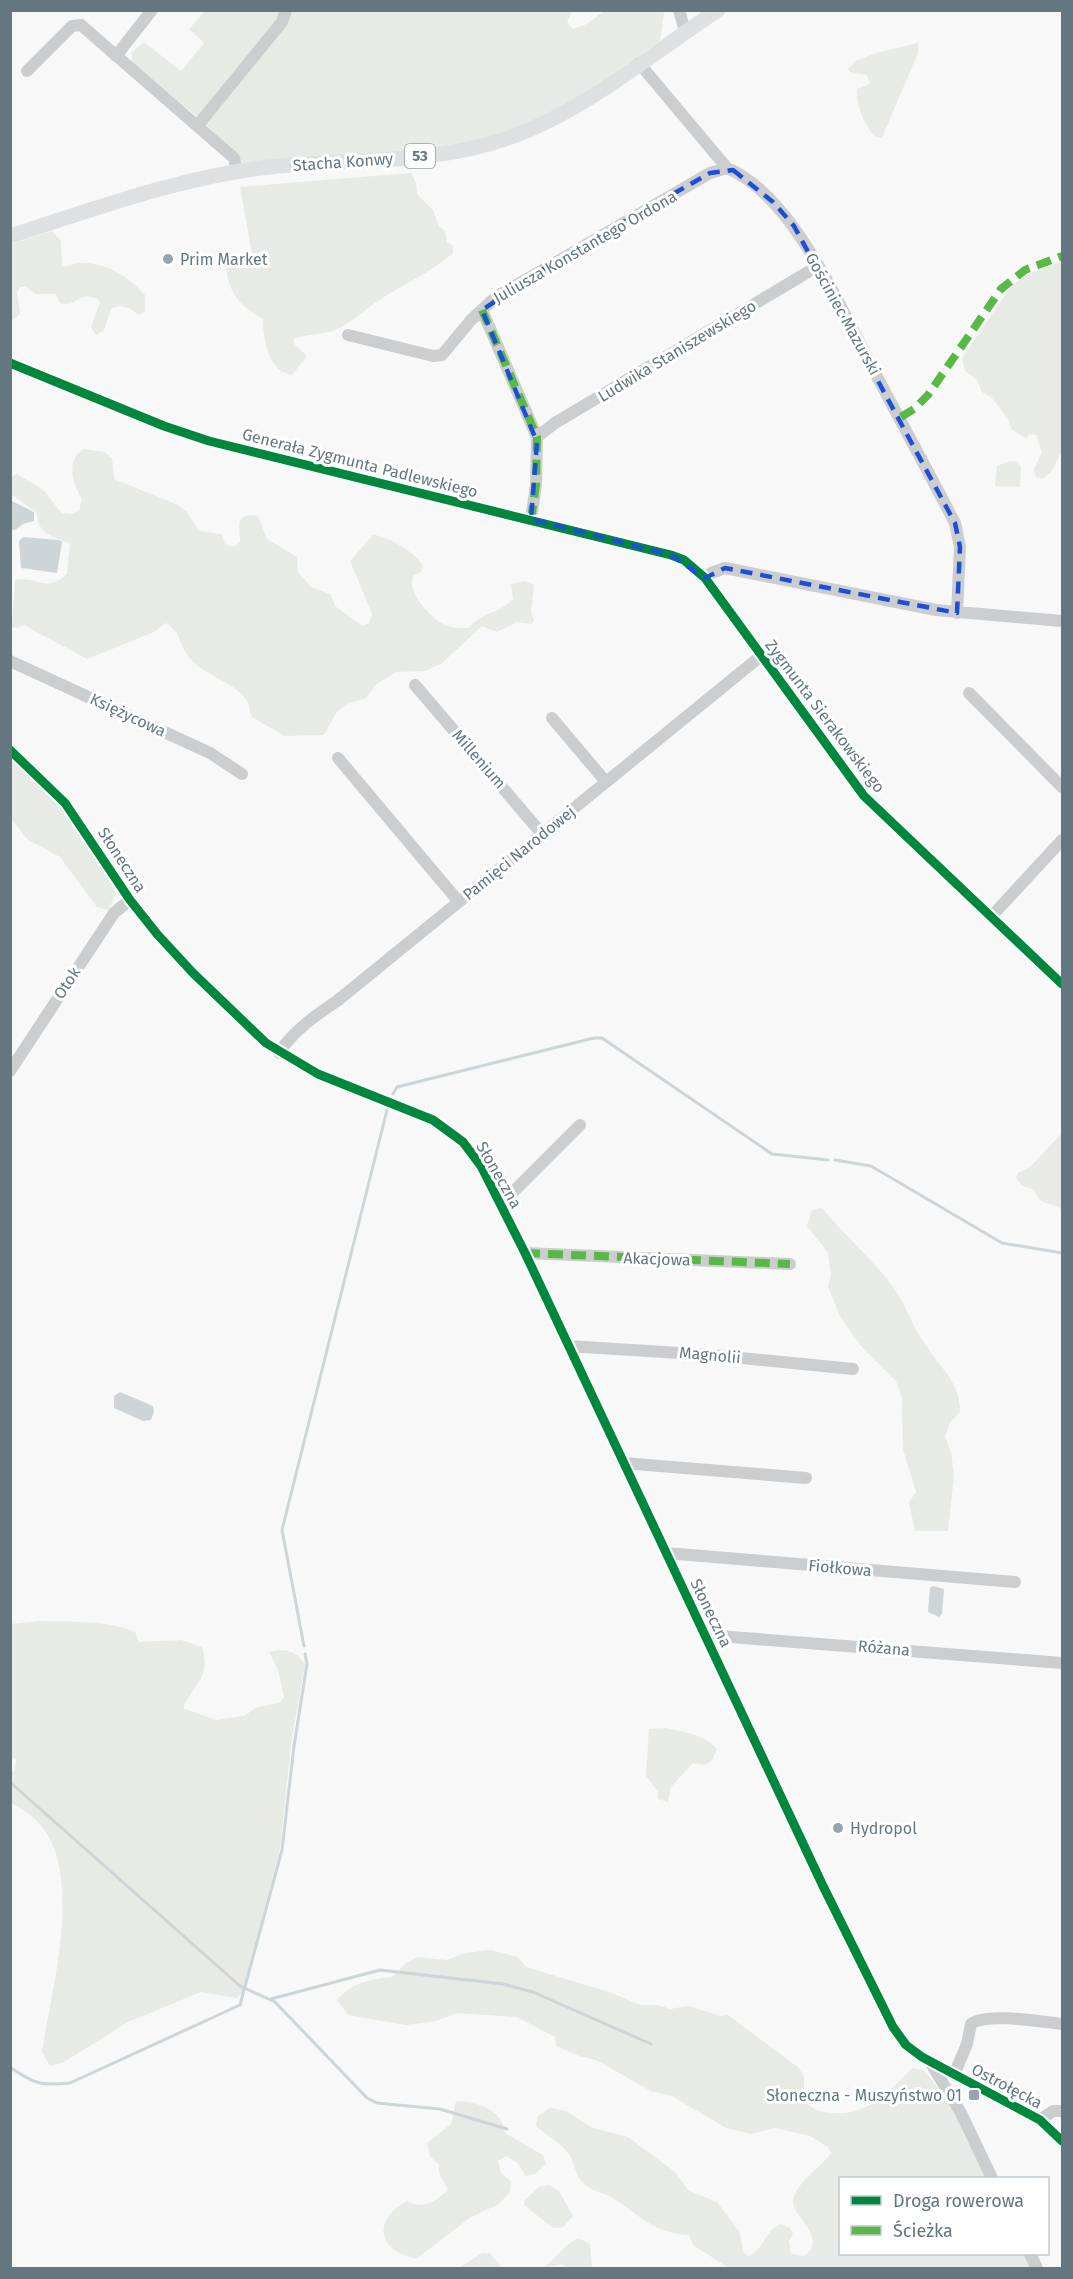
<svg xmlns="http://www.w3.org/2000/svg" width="1073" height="2279" font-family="'Fira Sans',sans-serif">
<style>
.green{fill:#e7eae5}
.water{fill:#cdd5d8}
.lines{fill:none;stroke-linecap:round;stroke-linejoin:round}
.stream{stroke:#cdd5d8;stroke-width:3}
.minor{stroke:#cbcdce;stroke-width:12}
.major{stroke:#dfe0e1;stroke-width:15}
.quiet{stroke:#58b947;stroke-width:8;stroke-dasharray:15 8;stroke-linecap:butt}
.cycleway-casing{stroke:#fff;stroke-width:13}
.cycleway{stroke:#00873e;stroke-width:9}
.marked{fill:none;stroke:#1d4ed8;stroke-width:4.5;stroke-dasharray:12 8;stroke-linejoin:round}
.poi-dot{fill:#98a4ab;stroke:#fff;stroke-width:2}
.labels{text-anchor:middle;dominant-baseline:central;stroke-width:6;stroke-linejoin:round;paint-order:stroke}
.shield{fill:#fff;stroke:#92a0a7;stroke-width:1.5}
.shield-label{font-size:15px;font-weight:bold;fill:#647781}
.street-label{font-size:16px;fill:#647781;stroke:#fff}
.poi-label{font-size:16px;fill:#647781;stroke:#fff;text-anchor:start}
</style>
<rect width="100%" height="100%" fill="#f8f8f8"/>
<path class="green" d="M205 11H572L567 22 573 29 587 24 604 11H664V13L660 41 562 110 477 142 403 152 242 163 208 126 132 62V52L144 42 181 71 204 43 189 29Z
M918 43V53L883 135 881 138 874 136C864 123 856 107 857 89L870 84 867 75 850 72 848 69 856 61 876 53Z
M411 173 416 183 417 194 433 210 439 226 445 231 447 242 453 246V253C430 273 403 284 378 301 366 308 356 319 343 326 324 337 311 332 294 339V344L307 356 292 375C268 372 263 338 263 319 239 306 227 291 226 263L253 259 240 187Z
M52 231 61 241 62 266C69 267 74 263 80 263 106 262 128 276 145 295V312L138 315C131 308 121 303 111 309L104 330 96 335 91 327 100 303 98 299C77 290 78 308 60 303L56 294H35L26 287H20L17 292 20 314 11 321V244Z
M1062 261V451L1051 472 1043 479 1036 477 1034 469 1042 452 1036 435 1030 434 1026 438 1012 430 1008 419 992 398 982 392 977 380 965 371 962 358 1012 285 1028 274Z
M83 449 104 452 112 458 114 479 178 505 187 512 199 531 222 534 225 544 234 547 240 542C240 524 234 513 258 516L267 539 297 557 298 572 311 587 330 594 335 606 363 626 369 623 372 614 350 561 373 535C387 536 417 553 423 566L421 572 413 576C407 592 428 615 441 623 449 628 460 628 469 628 479 613 499 614 513 599L511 584 524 581 534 585 531 612 534 620 532 624 517 622 497 632 482 626 441 664 425 671 396 672 377 684 366 698 347 704 336 713 324 735 285 736 253 718C249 712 250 706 247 701 234 680 202 676 188 656 179 643 180 631 166 623L154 632 87 659 24 625 17 628 12 627 15 580C37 575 46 594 67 574L70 544C52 535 38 536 37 513L11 494V477L17 474C23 478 42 488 46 493 52 500 56 507 62 513L71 514 79 510 82 499C73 484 65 462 83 449Z
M1010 461 1016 462 1021 467 1020 487 995 486 997 466Z
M10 757 67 814 112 883 116 894 108 910 97 907 60 857 28 840 11 819Z
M1062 1133V1210C1049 1200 1042 1208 1034 1190L1021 1185 1016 1178 1018 1173 1030 1167Z
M822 1208C846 1237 875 1261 896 1291 907 1308 913 1328 925 1344 940 1368 960 1381 960 1412L950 1422 945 1437 951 1452 954 1475 948 1531H915L909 1502 916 1492 903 1449 902 1398 896 1381 861 1346 840 1316 828 1287 831 1274 828 1253 807 1226 812 1210Z
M40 1621C72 1622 105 1620 135 1632L139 1642 181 1640 202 1647C211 1678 194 1684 183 1708L216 1720 244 1716 257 1707 279 1703 284 1697 278 1670 269 1652C284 1648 296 1650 305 1664L291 1744 280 1849 243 1992 237 1998 201 1992 128 2022 64 2062 50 2066 42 2052C51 1991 86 1870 37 1821 29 1813 19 1808 10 1802L11 1770 15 1772 16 1759 10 1757 11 1624Z
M665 1728C683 1732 705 1734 717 1749L712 1760 706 1765 693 1763 671 1787 668 1802 658 1799V1792L646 1776 649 1729Z
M491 1950 518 1957 526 1967 612 1993 640 2005H658L670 2009 689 2006 720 2016 728 2015 799 2068 804 2077V2100C812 2110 820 2112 833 2113 868 2116 889 2092 912 2068L924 2070 959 2115 988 2178H840V2254H1026L1034 2268H729L693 2245 689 2235C652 2233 639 2214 611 2197 601 2192 590 2191 582 2182 575 2175 575 2162 568 2153 560 2142 546 2135 536 2126L538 2116 550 2108 566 2111 593 2128 628 2137 675 2172 689 2191 717 2202 739 2231 744 2253 748 2256C765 2249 764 2232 780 2224L790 2228 793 2234 789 2241 791 2254 804 2256C830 2237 790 2216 793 2200 797 2181 821 2168 831 2153L828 2147 810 2136 775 2128 750 2134 726 2128 672 2096 651 2091 596 2060 579 2056 556 2046 555 2037 517 2017 457 2013 436 2021 406 2025 348 2015 337 2000C351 1983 370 1979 392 1977L406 1963 417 1957 447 1960 464 1953Z
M456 2101C478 2102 502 2109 505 2133L543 2155 546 2164 535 2174 526 2176 518 2163 506 2156 498 2161 501 2173 511 2182 510 2192 499 2204 471 2217 416 2259C409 2256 399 2254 394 2250 373 2232 387 2211 407 2201 425 2210 434 2202 448 2190L439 2173V2165L430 2156 427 2143 451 2124Z
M549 2185 559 2191 573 2216 563 2227 553 2228 524 2205 525 2200 539 2187Z
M578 2238 590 2244 592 2268H568L562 2264 544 2268 567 2245Z
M482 2253H490L502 2268H459Z"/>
<path class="water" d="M10 500 34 512V521L23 524 15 530 11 529Z
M23 537 59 540 62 542 57 573 21 568 19 541Z
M120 1392 153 1406 154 1412 151 1420 143 1421 114 1408V1396Z
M933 1586 944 1589 942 1614 939 1617 928 1612 930 1588Z"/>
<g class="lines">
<path class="stream" d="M393 1094 397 1087 594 1038H602L772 1154 828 1160
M835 1160 871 1166 1002 1243 1062 1253
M304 1646 282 1530 387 1110
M11 1783 240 1986 275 2002 367 2098 377 2103 440 2109 507 2129
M271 1999 380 1970 503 1984 533 1992 651 2044
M10 2067C34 2084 41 2086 70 2083L240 2005 282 1850 294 1746 307 1664 305 1654"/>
<path class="minor" d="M679 10 685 31
M116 56 152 10
M639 63 727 168C793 195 841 309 873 369 900 420 928 471 955 523L960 547 957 613
M27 71 72 26 81 25 234 158 237 172
M198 125 282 22 286 10
M482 310 537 437 536 485 531 519
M348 335 433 356 442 355 471 320 496 297 710 173 727 168
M10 363 164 426 209 441 671 555 684 560 705 578 864 796 1062 984
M537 437 555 423 818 266
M705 578 711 573 725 568 936 610 1062 621
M10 661 210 753 242 774
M415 685 542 834
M969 693 1062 787
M552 718 606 782
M10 750 65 803 130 900 157 934 193 973 266 1043 318 1074 433 1120 463 1142 481 1166 525 1253 823 1886 893 2027 906 2045 922 2057 1040 2120 1062 2141
M338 758 459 902
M991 917 1062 840
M279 1053C293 1031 316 1015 337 1001L761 656
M10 1071 114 913 130 900
M500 1205 580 1125
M525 1253 790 1264
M568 1346 711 1355 853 1369
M623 1463 806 1478
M666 1553 1015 1582
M705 1635 1062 1663
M932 2065 961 2113 992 2178
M954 2075 967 2044 971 2024C987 2012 1041 2022 1062 2024
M1040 2120 1053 2111H1062
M1030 2254 1037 2268"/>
<path class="major" d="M10 236C92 210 175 179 261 168 343 158 429 166 508 138 585 111 650 55 718 10"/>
<path class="quiet" d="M482 310 537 437 536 485 531 519
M901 417 914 409 928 395 1001 289 1025 270 1062 256
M525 1253 790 1264"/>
<g class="cycleway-casing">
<path id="cycleway" d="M10 363 164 426 209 441 671 555 684 560 705 578 864 796 1062 984
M10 750 65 803 130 900 157 934 193 973 266 1043 318 1074 433 1120 463 1142 481 1166 525 1253 823 1886 893 2027 906 2045 922 2057 1040 2120 1062 2141"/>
</g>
<use href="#cycleway" class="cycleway"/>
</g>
<path class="marked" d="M733 170 773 202 794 226 955 523 960 547 957 613 725 568 705 578 671 555 531 519 537 442 482 310 560 258 710 173Z"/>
<g class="poi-dot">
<circle cx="168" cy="259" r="6"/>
<circle cx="838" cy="1828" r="6"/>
<rect x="968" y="2089" width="12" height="12" rx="3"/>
</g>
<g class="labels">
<rect class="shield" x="405" y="144" width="30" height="24" rx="4.5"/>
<g class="shield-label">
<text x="420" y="156">53</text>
</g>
<g class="street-label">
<text transform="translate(343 162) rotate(-4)">Stacha Konwy</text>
<text transform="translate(585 247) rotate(-30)">Juliusza Konstantego Ordona</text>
<text transform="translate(843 314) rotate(61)">Gościniec Mazurski</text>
<text transform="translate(677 351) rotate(-31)">Ludwika Staniszewskiego</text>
<text transform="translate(360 463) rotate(14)">Generała Zygmunta Padlewskiego</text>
<text transform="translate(128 715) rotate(25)">Księżycowa</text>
<text transform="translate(825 716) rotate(53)">Zygmunta Sierakowskiego</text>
<text transform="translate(479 759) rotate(49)">Millenium</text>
<text transform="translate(519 853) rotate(-39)">Pamięci Narodowej</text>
<text transform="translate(122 860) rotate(57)">Słoneczna</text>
<text transform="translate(67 983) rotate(-57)">Otok</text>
<text transform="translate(499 1175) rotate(60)">Słoneczna</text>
<text transform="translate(657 1259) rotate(2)">Akacjowa</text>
<text transform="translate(710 1355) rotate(5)">Magnolii</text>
<text transform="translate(840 1568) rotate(5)">Fiołkowa</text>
<text transform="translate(711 1613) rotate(64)">Słoneczna</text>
<text transform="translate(884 1648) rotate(5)">Różana</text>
<text transform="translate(1007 2086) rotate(28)">Ostrołęcka</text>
</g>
<g class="poi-label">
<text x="180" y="259">Prim Market</text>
<text x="850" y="1828">Hydropol</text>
<text x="962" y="2095" text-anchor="end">Słoneczna - Muszyństwo 01</text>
</g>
</g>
<rect width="1073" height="2279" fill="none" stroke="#647781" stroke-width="24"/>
<rect x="839" y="2177" width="210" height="78" fill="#ffffff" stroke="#c1c9cd" stroke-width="1.5"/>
<rect x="851" y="2196" width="30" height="9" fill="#00873e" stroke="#c1c9cd" stroke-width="1.5"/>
<text x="893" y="2207" font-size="18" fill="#647781">Droga rowerowa</text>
<rect x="851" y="2226" width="30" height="9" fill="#58b947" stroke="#c1c9cd" stroke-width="1.5"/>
<text x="893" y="2237" font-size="18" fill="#647781">Ścieżka</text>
</svg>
